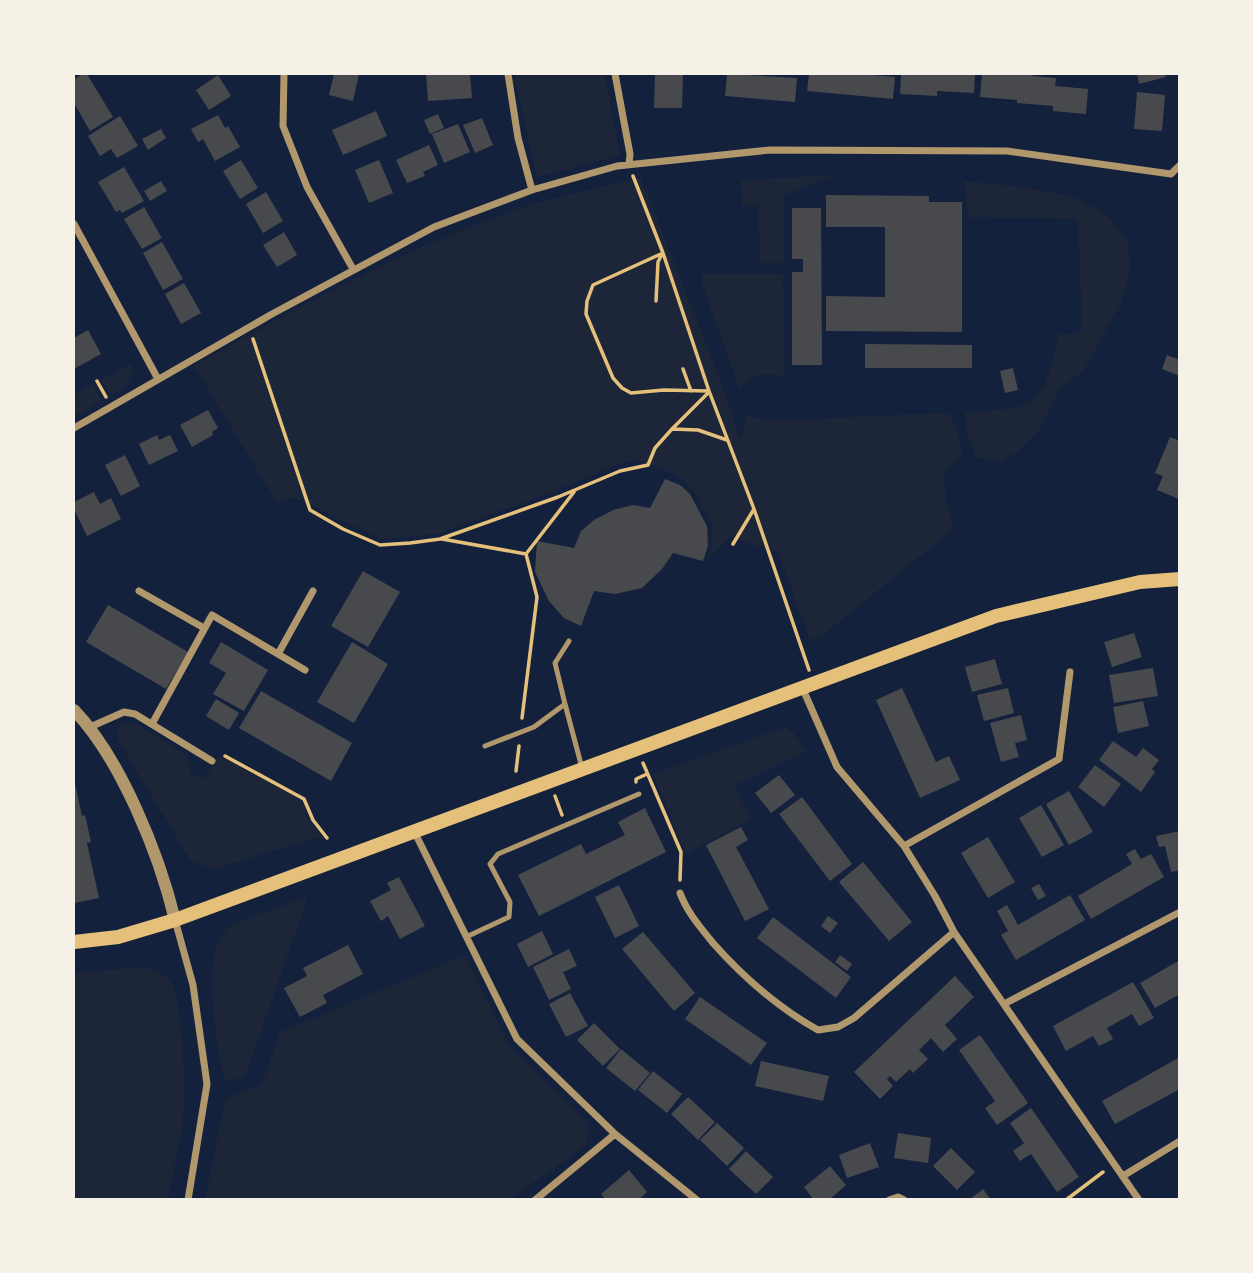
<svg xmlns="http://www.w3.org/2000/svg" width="1253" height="1273" font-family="'Archivo Narrow',sans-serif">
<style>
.green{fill:#1d2539}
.building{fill:#48494c}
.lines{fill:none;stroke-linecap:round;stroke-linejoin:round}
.path{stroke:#e5c07b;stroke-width:3.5}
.service{stroke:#b1986c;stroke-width:5}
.minor{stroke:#b1986c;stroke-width:7}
.tertiary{stroke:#b1986c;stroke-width:12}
.secondary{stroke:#e5c07b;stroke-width:14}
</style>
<rect width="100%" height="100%" fill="#14213d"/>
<path class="green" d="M516 74H604L620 155 537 177 515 81Z
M836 175 784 195V263H760L758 205H742L741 180Z
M641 178 720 379 741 441 747 415 768 421 938 413 950 415 958 432 962 456 943 474 946 499 954 529 821 636 810 640 778 552 730 537 713 555 708 556 712 547V526L694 491 683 480 663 469 636 460 615 465 555 491 437 534 381 539 293 497 276 501 194 366C304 304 416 241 537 203 571 193 606 186 641 178Z
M964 181 1023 187 1075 197 1108 216 1128 242 1130 271 1121 303 1083 372 1062 386 1037 433 1016 453 1000 462 977 458 967 436 965 412C1037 408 1044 407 1058 334L1081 333V294L1078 219 968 217Z
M703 274H783L785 376C763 373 754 371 740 390L701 281Z
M132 363 134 369 127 385 110 396 101 380Z
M93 384 102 401 74 416V395Z
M125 722 135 723 187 755 191 773 206 779 219 755 302 800 308 818 322 836 213 869 191 861 117 739V728Z
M785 727 794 733 805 752 734 786 751 819 686 854 653 774Z
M305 897 307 900 245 1077 224 1082C218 1043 197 952 231 925Z
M465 955 508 1044 588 1123 587 1145 510 1199H205L225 1099 262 1084 280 1032Z
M142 967C152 970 164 972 170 981 184 1001 185 1094 183 1120 180 1146 173 1173 168 1199H74V973Z"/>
<path class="building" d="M83 74H87L113 117 90 131 74 103V79Z
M334 74H359L353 101 329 95Z
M426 74H470L472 98 428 101Z
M655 74H683L682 108H654Z
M727 74 797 78 795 102 725 96Z
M809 74H860L895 77 893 99 807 91Z
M901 74H975L974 93 937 91V96L900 94Z
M982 74H1033L1032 76 1056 78 1055 86 1088 89 1086 114 1053 111V106L1017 103V100L980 97Z
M1137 74H1165L1166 77 1139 84Z
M218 75 231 96 209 110 196 90Z
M1137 92 1165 95 1162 131 1134 129Z
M376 111 387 136 343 155 332 130Z
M438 114 444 128 430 134 424 120Z
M218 115 225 128 228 126 240 147 215 161 203 139 198 142 191 129Z
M120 116 138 146 117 158 111 149 100 156 88 136Z
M482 118 493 145 475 153 463 125Z
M458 124 470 152 444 163 432 134Z
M161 129 166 138 148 150 142 139Z
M429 145 438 165 423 172 425 176 407 183 396 160Z
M241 160 258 188 240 199 223 171Z
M379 160 393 193 369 203 355 170Z
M124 167 144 201 122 213 120 210 116 212 98 182Z
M161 181 167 191 150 201 144 191Z
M266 192 283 221 263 233 246 204Z
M826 195 929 196V202H962V332L826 331V296L885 297V227H826Z
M144 207 162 238 142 249 124 219Z
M792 208H821L822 365H792V272H803V259H792Z
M284 232 297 255 277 267 263 245Z
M162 242 183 279 163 290 143 253Z
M184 283 201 313 181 324 165 294Z
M88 330 101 354 74 369V338Z
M865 344 972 345V368H865Z
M1167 355 1180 360V376L1162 369Z
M1013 368 1018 390 1005 393 1000 371Z
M208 410 218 428 212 432 213 435 192 447 180 425Z
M157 435 159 440 170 435 178 451 149 465 139 444Z
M1170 437 1180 441V477L1177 483 1180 484 1179 499 1157 490 1163 476 1155 473Z
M125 455 140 486 121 496 105 465Z
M665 479 680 485 690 494 707 526 708 546 703 561 673 553 662 569 642 588 615 594 594 591 581 626 564 618 549 601 535 572 537 541 574 548 581 531 594 520 613 510 633 505 650 508Z
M94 492 100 504 111 498 121 519 87 536 74 509V502Z
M363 571 400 592 368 647 331 626Z
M108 605 188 652 166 689 86 642Z
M1134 633 1142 657 1112 667 1104 642Z
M221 642 268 670 244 711 213 694 226 673 209 663Z
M352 642 388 664 354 723 317 702Z
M995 659 1002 684 972 692 965 667Z
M1153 668 1158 696 1114 703 1109 675Z
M902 688 936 762 949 756 960 780 920 798 876 700Z
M1008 688 1014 713 984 721 977 695Z
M261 691 352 743 331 781 239 728Z
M216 699 239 713 229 730 206 716Z
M1143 701 1149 726 1118 733 1113 707Z
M1021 715 1027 740 1015 743 1019 757 1001 762 990 723Z
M1113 741 1136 757 1143 748 1159 760 1152 769 1155 772 1141 792 1099 760Z
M1095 765 1121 784 1104 807 1078 787Z
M779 775 795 795 771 813 755 793Z
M74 779 82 816 85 815 91 842 87 843 99 898 74 903Z
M1069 791 1093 832 1069 845 1046 804Z
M802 797 852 864 830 881 779 814Z
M1041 805 1064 845 1042 857 1019 818Z
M645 808 666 852 539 916 518 875 581 844 586 854 625 835 618 822Z
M741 827 748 840 736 847 769 909 745 921 706 845Z
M1180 831V870L1171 872 1165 846 1159 847 1156 836Z
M988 837 1015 882 988 898 961 853Z
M1135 849 1141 859 1151 854 1164 877 1091 919 1078 896 1132 864 1126 854Z
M863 862 912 922 889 941 839 882Z
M399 877 425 926 400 939 388 916 381 921 370 901 391 890 387 883Z
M1039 884 1046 896 1038 900 1031 888Z
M619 885 639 926 615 938 595 897Z
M1070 895 1085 920 1016 960 1001 935 1008 931 997 911 1007 905 1018 925Z
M828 916 838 923 830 933 821 926Z
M773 917 851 977 836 998 757 938Z
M542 931 553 954 528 967 517 944Z
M643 932 695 993 674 1011 622 949Z
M348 945 363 974 323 995 327 1003 300 1017 284 988 307 976 303 968Z
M569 949 577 966 563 972 571 989 549 1000 533 967Z
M840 955 852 964 847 971 835 962Z
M1180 960V994L1155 1008 1140 983Z
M955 976 974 997 945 1025 957 1039 943 1052 931 1038 919 1050 928 1059 913 1073 910 1069 896 1082 890 1076 887 1079 893 1086 880 1099 854 1072Z
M1133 982 1154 1018 1139 1026 1132 1014 1107 1028 1113 1039 1099 1046 1093 1036 1066 1051 1053 1026Z
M570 993 588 1026 566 1037 549 1004Z
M700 997 767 1043 751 1065 685 1019Z
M594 1023 620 1049 603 1066 577 1040Z
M980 1035 1028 1103 997 1125 985 1108 995 1101 959 1050Z
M621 1049 650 1073 635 1091 606 1068Z
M1180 1057V1089L1115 1124 1102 1101Z
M761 1061 829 1076 823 1101 755 1086Z
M653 1071 682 1094 667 1113 638 1090Z
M688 1097 715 1122 698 1140 671 1114Z
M1031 1108 1079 1177 1057 1192 1031 1154 1020 1161 1013 1151 1024 1143 1010 1123Z
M717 1123 744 1148 727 1166 700 1140Z
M898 1133 931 1138 928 1163 894 1158Z
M870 1143 879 1167 847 1178 839 1155Z
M951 1148 975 1172 957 1190 933 1166Z
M746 1151 773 1177 756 1194 729 1169Z
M830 1166 846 1185 829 1200H814L804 1187Z
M629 1170 647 1192 638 1200H606L601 1194Z
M983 1189 991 1200H969Z"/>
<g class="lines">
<path class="path" d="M633 176 663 253 709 391 754 509 809 670
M663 253 593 285 587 301 586 314 613 378 622 388 631 393 664 390 708 391
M656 301 658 262 662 254
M253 339 310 510 343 529 380 545 410 543 440 539 558 497 620 471 648 465 655 448 672 429 698 430 727 440
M683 369 691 391
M97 381 106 397
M672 429 708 393
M442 539 526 554
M733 544 754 509
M526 554 574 492
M522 718 537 597 526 554
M225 756 304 799 313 820 327 838
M643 763 681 852 680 880
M516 771 519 746
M636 782V779L647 774
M555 796 562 815
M1066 1200 1103 1172"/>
<path class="service" d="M565 704 555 663 569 641
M485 746 534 727 565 704 582 768
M466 937 509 917 510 902 490 864 498 854 639 794"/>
<path class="minor" d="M284 74 283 126 307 187 353 269
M508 74 518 138 532 190
M615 74 630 154 629 164
M74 224 158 379
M74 428 272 314 434 227 532 190 617 166 770 150 1007 151 1171 174 1180 165
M139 591 204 628
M278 654 313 591
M802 687 837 767 904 846 935 896 954 932 1139 1200
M152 724 212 615 305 670
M90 727 124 712 135 714 212 761
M415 833 517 1039 615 1134 697 1200
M904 846 1059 759 1070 672
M680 893C687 912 700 927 713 943 744 978 777 1007 818 1030L838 1027 854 1018 954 932
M175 920 193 985 207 1084 188 1200
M1004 1004 1180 912
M1123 1176 1180 1141
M535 1200 615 1134
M889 1200 898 1197 904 1200"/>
<path class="tertiary" d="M74 710C121 759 159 854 175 920"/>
<path class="secondary" d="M74 942 118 937 175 920 996 616 1140 582 1180 579"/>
</g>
<rect width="1253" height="1273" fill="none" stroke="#f6f1e7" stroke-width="150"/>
</svg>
